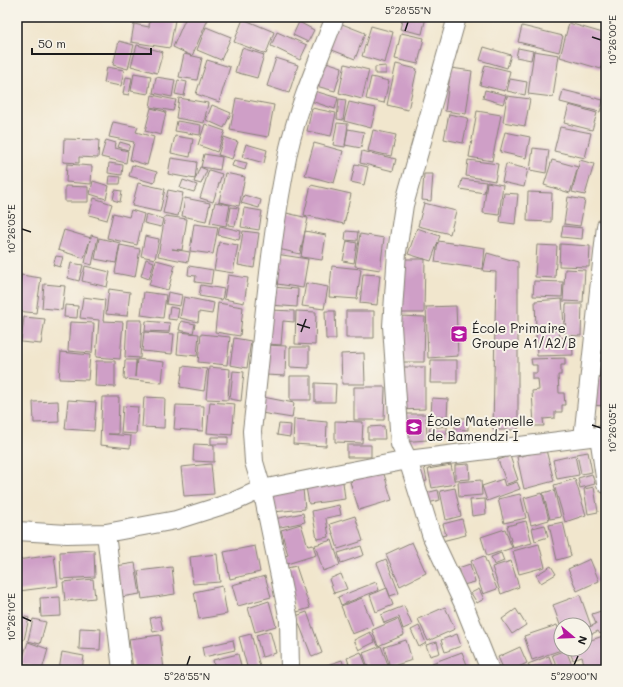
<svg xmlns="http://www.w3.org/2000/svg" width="623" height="687" font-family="Mali,sans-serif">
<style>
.building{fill:#cf9fc7}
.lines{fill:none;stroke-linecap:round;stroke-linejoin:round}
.minor-casing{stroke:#868174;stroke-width:20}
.minor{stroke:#fff;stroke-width:18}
.ticks{fill:none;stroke:#1c1c1c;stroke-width:1.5}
.labels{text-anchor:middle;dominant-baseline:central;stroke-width:4;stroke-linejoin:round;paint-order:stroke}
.poi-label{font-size:13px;fill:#1c1c1c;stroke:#f7f3e8;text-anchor:start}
.neatline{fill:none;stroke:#1c1c1c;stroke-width:1.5}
.ticks-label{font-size:10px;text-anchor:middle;fill:#1c1c1c}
</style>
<rect width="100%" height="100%" fill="#f7f3e8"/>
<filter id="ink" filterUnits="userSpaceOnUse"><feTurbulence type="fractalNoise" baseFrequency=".025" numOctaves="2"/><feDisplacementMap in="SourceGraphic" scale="8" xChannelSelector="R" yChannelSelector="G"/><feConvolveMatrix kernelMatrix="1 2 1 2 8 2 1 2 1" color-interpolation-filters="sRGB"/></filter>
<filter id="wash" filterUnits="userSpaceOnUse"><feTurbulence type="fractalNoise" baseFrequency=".012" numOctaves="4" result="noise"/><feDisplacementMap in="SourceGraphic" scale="16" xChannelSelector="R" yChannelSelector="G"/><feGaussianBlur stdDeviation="0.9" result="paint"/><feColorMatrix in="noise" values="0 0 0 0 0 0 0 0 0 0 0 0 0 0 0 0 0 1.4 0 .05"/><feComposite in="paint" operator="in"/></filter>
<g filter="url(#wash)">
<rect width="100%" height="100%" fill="#f1e6cd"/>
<g id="blocks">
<path class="building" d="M150 17 175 20 170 48 131 42 134 24 149 27Z
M186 17H209L192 56 173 47Z
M403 17H426L422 34 400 29Z
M243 19 274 32 266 54 234 42Z
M299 22 314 30 308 42 293 35Z
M337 22 365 33 355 59 327 48Z
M569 23 606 34V52L601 69 560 57Z
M371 26 393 32 385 63 362 56Z
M522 26 563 36 559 52 518 42Z
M206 27 231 37 221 60 197 50Z
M277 32 307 45 300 60 271 46Z
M401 33 424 38 418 64 395 59Z
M119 41 134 45 128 69 113 65Z
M137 45 163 52 157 73 131 66Z
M484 47 511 55 507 68 480 60Z
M242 48 264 55 257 78 235 72Z
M518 48 533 51 531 60 516 57Z
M534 51 559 55 553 97 528 94Z
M184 54 202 58 197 80 179 77Z
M276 58 298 65 289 93 267 86Z
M207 60 230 67 219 102 196 94Z
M323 61 342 67 335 91 316 86Z
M345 64 369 70 362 99 339 93Z
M396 64 417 69 408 110 387 105Z
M485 65 510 71 505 91 480 85Z
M386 66V74H375V67Z
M107 67 124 70 121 86 104 83Z
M451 68 472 71 466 114 445 111Z
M134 73 151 76 148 94 131 91Z
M126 77 132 78 129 95 123 94Z
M156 77 175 80 172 97 153 93Z
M371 77 389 81 384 103 366 99Z
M510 79 527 82 525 95 507 91Z
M178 80 187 82 184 96 175 94Z
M311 90 338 98 335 109 308 100Z
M485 90 506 95 503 104 483 98Z
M563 90 603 100 600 112 560 102Z
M152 95 176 100 173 111 150 107Z
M507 96 530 99 525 126 503 122Z
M179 98 208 103 204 123 176 118Z
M236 98 274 105 268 137 230 130Z
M339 99 346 100 343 120 337 119Z
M349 102 376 108 371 128 344 121Z
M212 105 231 113 224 128 206 120Z
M569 105 597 113 592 130 564 123Z
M151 108 166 112 161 135 145 131Z
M312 108 336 113 331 136 307 131Z
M477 111 501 115 492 161 469 157Z
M449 114 468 118 463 143 444 139Z
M177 121 201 125 200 135 175 131Z
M113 122 138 127 136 132 154 137 147 165 130 160 134 142 109 137Z
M337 123 348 124 345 147 333 145Z
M205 124 225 131 217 152 198 145Z
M560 127 591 133 585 158 554 151Z
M348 129 364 132 361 148 345 145Z
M373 130 396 135 391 156 368 151Z
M505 132 530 137 526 158 500 152Z
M175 136 193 139 190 157 171 153Z
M224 137 238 142 232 159 218 155Z
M64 139 99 140 98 158 79 157V163L63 162Z
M106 140 116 143 115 148 128 151 126 163 101 157Z
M120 142 130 145 128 150 118 147Z
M314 143 343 151 334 183 305 175Z
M246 144 267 150 264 163 242 157Z
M533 148 549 150 546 173 530 170Z
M362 151 396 159 393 171 360 163Z
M204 154 222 157 220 170 201 167Z
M171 158 197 162 195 179 168 174Z
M234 160 247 163 245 170 232 166Z
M468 160 498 164 495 181 466 176Z
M552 160 578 167 570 193 544 185Z
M580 160 594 164 585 195 572 192Z
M109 163 123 165 122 175 108 173Z
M67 164 92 166 91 184 66 182Z
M355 164 368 167 364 185 351 182Z
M506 164 528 169 524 187 502 182Z
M132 165 157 172 154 183 129 176Z
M200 167 207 170 201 184 194 182Z
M209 170 222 174 213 202 200 198Z
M225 173 245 177 239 206 219 202Z
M424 174H433L431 201 422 200Z
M110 176 121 177 120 184H109Z
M462 179 486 182 484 193 460 189Z
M183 180 197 185 194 192 180 188Z
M93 181 109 186 106 199 90 194Z
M487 182 503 185 499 215 483 213Z
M138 183 165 189 160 212 132 206Z
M311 185 351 194 344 224 304 215Z
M65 186 88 187V202H65Z
M115 190 122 191 120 202 113 200Z
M168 190 183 193 178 216 163 213Z
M528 192 552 193 551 222 527 221Z
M504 193 518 194 515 224 500 222Z
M244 195 261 200 259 208 241 203Z
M568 197 585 200 580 226 564 224Z
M94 198 112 204 107 220 89 215Z
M185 198 210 203 206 221 182 216Z
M215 202 230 205 226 226 210 223Z
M424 203 456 211 450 234 418 226Z
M231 207 239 208 235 226 228 225Z
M244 208 262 211 259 230 241 227Z
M131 210 144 214 137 245 107 238 113 213 129 217Z
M282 212 308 218 300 254 274 248Z
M146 214 163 219 161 227 144 223Z
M165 216 187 219 182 250 172 249 190 252 188 262 158 256Z
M194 224 218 227 213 254 190 251Z
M220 226 241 231 239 240 218 235Z
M563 226 583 228 582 239 561 237Z
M417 228 440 236 438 241 485 248 483 269 435 262 438 242 431 261 408 254Z
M64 230 91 238V235L98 237 92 265 85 263 90 240 84 258 58 250Z
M243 231 259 233 254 268 238 265Z
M305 231 326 235 322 260 301 257Z
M346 231 358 232 357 241 345 240Z
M360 234 384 238 380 270 355 266Z
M145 236 159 239 155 259 141 256Z
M99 238 120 243 116 263 95 259Z
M347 241 357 243 354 263 343 261Z
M219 242 238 245 233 273 214 270Z
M560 244 590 246 589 267 559 266Z
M120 245 140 249 135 277 115 273Z
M537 245 557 246 555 278 535 277Z
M487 253 518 262V430H493L496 272 483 271Z
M276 254 308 259 303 288 271 283Z
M56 256 63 257 60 267 53 265Z
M146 259 154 262 149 279 141 276Z
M399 259H425L424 313H399Z
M156 260 175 265 168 290 149 285Z
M71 263 83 265 79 281 68 278Z
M85 266 110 272 107 287 82 281Z
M189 266 213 270 211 284 195 282 196 276 188 275Z
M332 266 361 269 357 299 329 297Z
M565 269 585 270 583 302 563 301Z
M363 274 380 275 377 305 360 303Z
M21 275 41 278 36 313 17 311Z
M228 275 248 278 244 303 224 299Z
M534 281 563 282 562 297 533 296Z
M306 283 328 287 324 309 302 306Z
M44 284 65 286 62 310 42 308Z
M201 285 224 289 222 300 199 296Z
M272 287 298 289 297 307 270 305Z
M109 289 130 292 127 316 106 314Z
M144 292 166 295 163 318 141 315Z
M168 292 182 295 180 306 166 304Z
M83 297 105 300 103 321 123 322 120 359 96 357 99 320 80 318Z
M184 297 214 303 212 314 199 312 198 322 180 318Z
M562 299 564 325 536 327 535 301Z
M218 303 243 307 240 336 215 332Z
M566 304H582L581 336 565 335Z
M65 305 78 306 77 318 64 317Z
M456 306 458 356 428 358 426 307Z
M170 307 179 309 177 320 168 319Z
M270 310 294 311V322L283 321 281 345 267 344Z
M296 311 316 312 315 345 295 344Z
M325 311H335L336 339H326Z
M346 311H374V338H346Z
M399 316 425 317 424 362H398Z
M24 317 45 319 41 344 21 342Z
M127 320H142L140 358 125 357Z
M146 321 170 323 169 332 145 331Z
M181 321 195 324 193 333 179 330Z
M70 322 94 323 92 353 68 351Z
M559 330 560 338 572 337 573 355 537 356 536 331Z
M144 332 174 334 172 354 142 351Z
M179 332 199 334 197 356 177 354Z
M201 334 230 337 227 365 198 362Z
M606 334V375L599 376 596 335Z
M234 338 251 341 247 368 230 365Z
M267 345 286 346 285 376 266 375Z
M290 347H309V368L290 367Z
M61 352 90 355 88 380 59 379Z
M364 353 365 384H342L341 354Z
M565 358V365H561V375H558L559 393H564L565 405H562V412H555V418L543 419 544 426H534L532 391 539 390 538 379H532V373H537V365H532L531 359Z
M137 359 164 362 162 383 124 379 125 360H136L135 377Z
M431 360H457V383H430Z
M96 361H115V387L95 386Z
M183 366 207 369 204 391 180 387Z
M209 367 230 369 228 400 206 399Z
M398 367H425V409L398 410Z
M233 371 244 372 241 401 230 399Z
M290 376H311V400H290Z
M591 377 606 378V406L590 405Z
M315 383 336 384 335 402H315Z
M354 387H385L384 420H354Z
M102 397H119L118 434H108L131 436 130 448 100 445Z
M144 397 165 398 164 428 142 427Z
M263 397 294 403 292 418 261 413Z
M432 398 448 399 447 417H431Z
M68 400 96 402 94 431 65 429Z
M58 401 59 422 34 423 33 402Z
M210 402 235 404 232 435 207 433Z
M176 405 204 406 203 431 174 429Z
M123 406 138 407 136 434 121 433Z
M400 414H426L427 440 401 442Z
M455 418H468V430L455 429Z
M294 419 327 422 326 446 293 444Z
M335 421 363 422 362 443 335 442Z
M279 424 291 425 290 437 277 435Z
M384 426 385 439H368V427Z
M447 426V434L430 435 429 428Z
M211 437H228V444H211Z
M194 444 214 445V462L193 461Z
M347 445H371V457H347Z
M546 450 554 481 524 489 517 457Z
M588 452 592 472 581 474 577 454Z
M575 455 579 475 557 479 553 460Z
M510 456 518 480 507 484 498 460Z
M211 464 214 494 184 496 181 467Z
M469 464 470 479 455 480V465Z
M451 465 455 484 432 488 428 469Z
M424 466 427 481 418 483 415 468Z
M383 471 392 500 359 510 350 482 357 479 356 476Z
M592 474 595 484 580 488 578 478Z
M503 479 505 486 517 482 520 489 487 501 482 486Z
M575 479 586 515 565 522 554 485Z
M481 480 482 495 459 497 458 482Z
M343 482 345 499 309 504 306 487Z
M594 487 598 512 588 514 584 489Z
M455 488 461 516 446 520 440 491Z
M303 489 305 509 273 512 271 493Z
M438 490 440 500 424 504 422 494Z
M554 490 561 517 550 519 543 493Z
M542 493 549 520 531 525 524 498Z
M520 494 526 518 504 523 498 499Z
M485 499 486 514 472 516 470 500Z
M339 505 341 515 326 518 329 537 317 539 312 511Z
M303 513 305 522 276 528 274 519Z
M355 516 363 541 338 549 330 524Z
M462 519 466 535 442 541 441 536 446 535 443 524Z
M526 521 532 543 513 548 507 526Z
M563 522 571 556 557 560 549 525Z
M301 524 308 546 313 545 316 555 287 564 285 556 288 555 281 530Z
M545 525 548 537 535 541 532 528Z
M505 529 512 548 487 556 481 537Z
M332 540 340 565 323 571 315 545Z
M412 542 426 573 400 586 386 554Z
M539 544 545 567 519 574 513 551Z
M255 546 260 572 230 579 224 552Z
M361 546 364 555 341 563 338 553Z
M94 550 95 577 61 579 60 552Z
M501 553 504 561 494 565 491 557Z
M217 554 220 582 193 584 190 557Z
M54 555 58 586 19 591 17 560Z
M484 556 497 589 483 594 471 561Z
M386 559 399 593 390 596 377 563Z
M590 559 599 581 577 591 568 569Z
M511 561 519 587 501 594 492 567Z
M135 563 140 594 121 597 116 566Z
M470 564 475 582 463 585 458 568Z
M296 566 310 608 297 612 283 569Z
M551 566 556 574 541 583 536 575Z
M172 567 175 594 142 599 138 571Z
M341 574 347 589 334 593 329 579Z
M265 576 271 597 238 606 232 585Z
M93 579 95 598 65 601 63 582Z
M376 582 379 590 341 605 338 597Z
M222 586 227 614 199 619 194 592Z
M387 588 393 605 376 612 370 595Z
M479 589 484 599 477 603 471 593Z
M580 595 591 626 585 628V625H560L553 605Z
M60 597 61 616 41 617 40 598Z
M362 598 373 626 352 634 341 606Z
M269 601 276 626 255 632 248 608Z
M404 606 412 625 403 629 399 617 384 623 381 615Z
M445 607 455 629 428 641 418 619Z
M516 609 526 625 512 634 502 619Z
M601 611 606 623V632L600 634 598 631 585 637V629L596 624 592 614Z
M307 612 322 653 312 657 296 616Z
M17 615 29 618 24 640 17 638Z
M160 616 163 630 153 632 150 618Z
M33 619 46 622 40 644 28 641Z
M398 619 404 635 378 646 372 630Z
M557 625 561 636V650L532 660 524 636Z
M419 626 426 643 419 647 411 630Z
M80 628 101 629 100 650 79 649Z
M270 631 276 653 262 657 256 635Z
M370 632 375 642 359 650 354 640Z
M251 634 261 670H248L239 637Z
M457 634 461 646 445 652 441 640Z
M160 635 164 670H133L129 639Z
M603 636 606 646V664L586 670 582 657 573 660 569 649H585V642Z
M233 640 235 650 204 657 202 647Z
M406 640 412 660 390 667 384 647Z
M28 642 48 649 42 670 21 663Z
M437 642 440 653 430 656 426 645Z
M381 646 390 670H369L363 653Z
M17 647 24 649 17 669Z
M520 647 527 663 512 670H504L498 657Z
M566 650 574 670H558L552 655Z
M62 652 84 656 82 670H59Z
M361 652 368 670H351L347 658Z
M462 652 469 670H435L432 663Z
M238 654 242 670H215L213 660Z
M549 656 554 670H531L528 664Z
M342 660 345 670H313Z"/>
</g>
</g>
<g filter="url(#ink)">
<use href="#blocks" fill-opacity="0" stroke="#868174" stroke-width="1"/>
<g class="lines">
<g class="minor-casing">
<path id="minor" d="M457 17 404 205 397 252 392 326 400 444 408 460 432 537 464 605 490 670
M599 436 606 484
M583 438 606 226
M17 531 67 534 106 533 176 520 233 502 262 489 336 474 408 460 606 435
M106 533 122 670
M290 670 289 620 262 489 254 462 252 431C263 337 269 241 289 148 299 104 319 59 335 17"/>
</g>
<use href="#minor" class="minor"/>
</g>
</g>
<path class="ticks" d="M405 31 408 22M592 37 601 40M22 229 31 232M297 324 310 328M301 332 306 319M592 425 601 428M22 617 31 621M187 665 190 656M574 665 578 656"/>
<defs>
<g id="school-square" transform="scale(0.9)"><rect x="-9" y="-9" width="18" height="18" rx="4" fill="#b5179e" stroke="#f7f3e8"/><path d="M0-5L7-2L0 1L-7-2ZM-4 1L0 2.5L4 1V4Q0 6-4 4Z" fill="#fff"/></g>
</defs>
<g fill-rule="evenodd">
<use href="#school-square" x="459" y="334"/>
<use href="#school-square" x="414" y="427"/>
</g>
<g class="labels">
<g class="poi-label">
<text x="472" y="327">École Primaire<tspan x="472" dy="15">Groupe A1/A2/B</tspan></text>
<text x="427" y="420">École Maternelle<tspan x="427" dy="15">de Bamendzi I</tspan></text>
</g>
</g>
<rect width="623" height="687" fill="none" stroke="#f7f3e8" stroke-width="44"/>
<g transform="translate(573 637) rotate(109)"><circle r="19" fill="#f7f3e8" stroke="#9f9d96"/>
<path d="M0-3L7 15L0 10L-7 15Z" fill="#b5179e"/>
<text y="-6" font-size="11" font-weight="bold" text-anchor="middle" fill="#1c1c1c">N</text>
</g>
<path d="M32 48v6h119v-6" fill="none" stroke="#1c1c1c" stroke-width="2"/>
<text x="38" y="48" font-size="12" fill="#1c1c1c" stroke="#f7f3e8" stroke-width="3" paint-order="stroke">50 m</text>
<rect x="22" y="22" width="579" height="643" class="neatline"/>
<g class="ticks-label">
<text x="408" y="14">5°28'55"N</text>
<text transform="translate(612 40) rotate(-90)" y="4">10°26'00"E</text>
<text transform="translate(11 229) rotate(-90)" y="4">10°26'05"E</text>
<text transform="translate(612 428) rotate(-90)" y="4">10°26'05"E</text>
<text transform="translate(11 617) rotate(-90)" y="4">10°26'10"E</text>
<text x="187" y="680">5°28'55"N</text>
<text x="574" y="680">5°29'00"N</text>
</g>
</svg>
